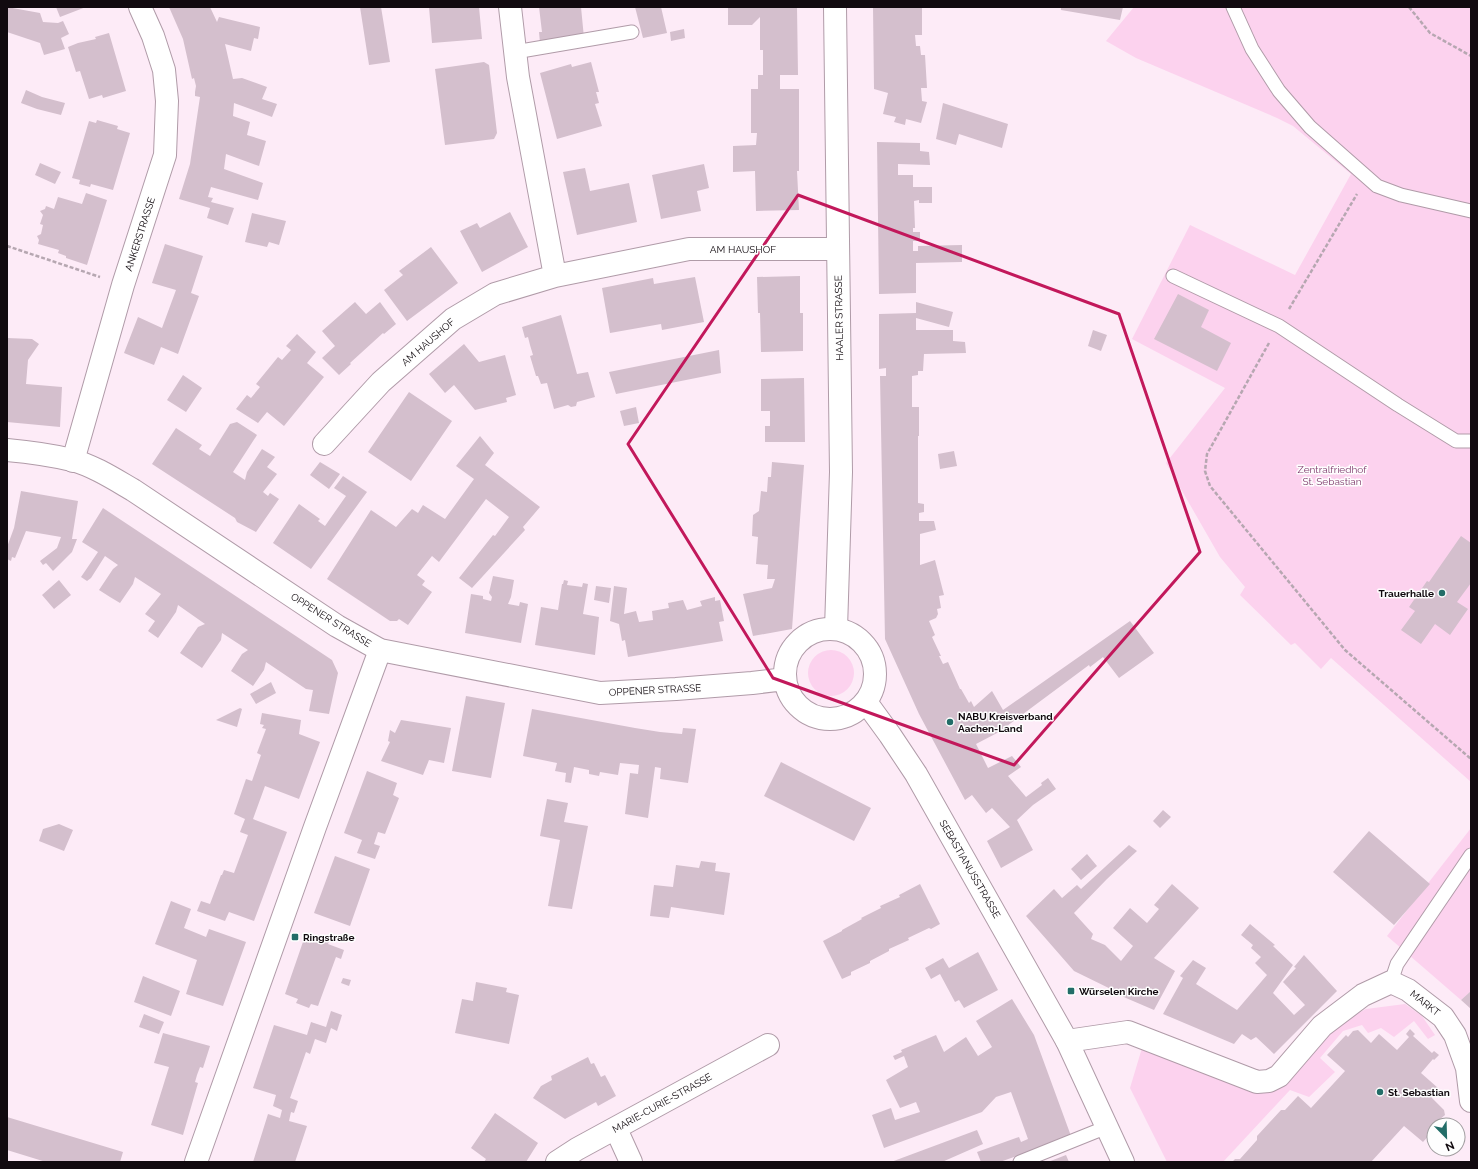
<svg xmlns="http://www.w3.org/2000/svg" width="1478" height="1169" font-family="Raleway,sans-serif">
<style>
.green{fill:#fcd2ee}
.building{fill:#d4bfcd}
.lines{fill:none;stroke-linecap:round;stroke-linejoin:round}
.service-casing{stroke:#b09ba8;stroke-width:15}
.minor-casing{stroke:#b09ba8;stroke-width:24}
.tertiary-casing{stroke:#b09ba8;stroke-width:24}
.path{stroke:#b6a7b1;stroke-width:2.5;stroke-dasharray:4 2;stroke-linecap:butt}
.service{stroke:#fff;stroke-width:13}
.minor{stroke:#fff;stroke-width:22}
.tertiary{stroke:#fff;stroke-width:22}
.marked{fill:none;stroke:#c2185b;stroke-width:3;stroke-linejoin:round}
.poi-dot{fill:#226d68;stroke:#fefefe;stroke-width:1.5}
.labels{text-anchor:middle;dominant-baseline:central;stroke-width:3;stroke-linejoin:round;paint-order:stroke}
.street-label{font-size:10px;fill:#110a0f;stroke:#fefefe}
.park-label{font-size:10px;fill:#7e396c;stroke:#fefefe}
.poi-label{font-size:10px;font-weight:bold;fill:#110a0f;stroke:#fefefe;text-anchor:start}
</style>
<rect width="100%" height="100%" fill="#fdebf7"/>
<path class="green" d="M1134 7H1471V782L1331 658 1321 669 1295 643 1291 645 1240 595 1245 587 1220 557 1166 463 1225 388 1132 339 1190 225 1295 275 1351 174 1293 126 1277 118 1136 58 1106 41Z
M808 673a23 23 0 1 1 46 0a23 23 0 1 1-46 0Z
M1471 828V991L1461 1000 1387 936Z
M1405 1004 1422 1016 1435 1035 1428 1039 1414 1021 1394 1037 1381 1028 1368 1033 1362 1025 1343 1031 1320 1058 1335 1072 1309 1097 1290 1090 1223 1162H1167L1130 1088 1142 1048 1254 1088 1327 1030 1366 1009Z"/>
<path class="building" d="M7 7 40 13 43 22 58 23 63 21 69 34 61 38 65 49 44 55 40 43 7 32Z
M56 7H86L60 17Z
M169 7H210L217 22 219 17 260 27 258 39 254 38 251 51 225 44 233 79 242 78 267 87 262 99 277 104 272 117 234 103 233 116 250 122 247 135 266 141 259 166 226 154 224 169 263 183 258 200 211 187 208 197 213 198 211 202 234 208 228 225 207 218 210 208 179 199 190 164 200 97 195 96V92L196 86 194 78 192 79 183 39Z
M360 7H381L390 62 369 65Z
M429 7H479L482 39 432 43Z
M539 7H581L584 38 540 43 539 32H542Z
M635 7H661L667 33 643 38Z
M728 7H797L798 75H780V89H799V171H797L799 210 756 211 755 171 733 172V146L756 145 757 133H751V89H758V75H763V50H760V17L752 25H728Z
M873 7H922V35H915L916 46H920L921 55H925L927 88H921L922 101 927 102 921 123 906 119 905 125 894 122 896 117 883 114 888 93 874 89Z
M1061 7H1123L1120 20 1061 10Z
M684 29 685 38 671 41 670 32Z
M109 33 126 91 103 98 102 95 89 99 80 71 76 72 68 47 78 43 96 39 95 37Z
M484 62 489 65 497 133 494 139 445 145 435 69Z
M591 62 599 92H596L599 103 595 104 602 126 557 139 540 73 571 64 572 67Z
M26 90 42 97 65 103 61 115 37 109 21 103Z
M943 103 1008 124 1002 148 959 134 956 145 936 139Z
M97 120 118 126 117 129 130 133 113 190 91 184 90 187 79 184 80 180 72 178 89 121 96 123Z
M877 142 920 143V151L929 152 930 165 898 164V175H913V187H932V203H919V200L914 201 915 228H913V232H920V241H913V251H918V246L962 245V262L916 263V293L879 294Z
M40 163 61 172 55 184 35 175Z
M704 164 709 188 697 191 701 211 661 219 652 175Z
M585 168 590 191 629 183 637 222 577 235 563 172Z
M86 193 107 200 87 265 66 258V256L58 253 59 250 38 244 39 240 37 236 41 234 43 225 40 224 43 215 40 211 45 209 46 206 54 209 58 197 82 204Z
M510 212 528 247 482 272 460 231 477 223 480 228Z
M252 213 286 221 279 245 269 242 267 247 245 242Z
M165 244 203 256 191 293 199 296 178 354 161 347 154 365 124 353 138 317 162 328 176 290 152 283Z
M431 247 458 283 407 321 384 290 403 275 399 271Z
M800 276V313H803V351L761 352 760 313H758L757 277Z
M695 277 704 322 662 330 661 324 610 333 602 288 653 278 654 284Z
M1178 294 1209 310 1201 327 1231 343 1217 371 1154 339Z
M355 302 366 314 380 302 396 324 384 334 383 333 350 363 351 364 339 375 322 358 335 346 322 331Z
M916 302 953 312 949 327 916 318V330H953V341L965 342 966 353 924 354 923 371H918V375L912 376V407H919V436H918V503L924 504V512L919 513V521H934L936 530 920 534V565L935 560 944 595 939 596 941 608 937 609 938 614 936 618 929 621 935 635 932 637 941 656H939L943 664 948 662 960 689H961L969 703 971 701 974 707 992 691 1003 710 1130 621 1154 653 1119 678 1103 657 1090 667 1089 665 999 732 976 744 988 768 1012 756 1021 767 1008 776 1026 797 1042 785 1041 783 1048 778 1056 789 1033 805 1017 820 1033 850 1001 868 987 841 1010 827 992 808 986 813 972 795 965 800 919 714 885 639 880 376H886V368L879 369V314L916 313Z
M561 315 577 374 588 372 595 397 577 402 576 406 571 407 568 405 554 409 547 383 541 384 538 376H536L530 356 533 355 530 345 528 337 525 338 522 327Z
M1093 330 1107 335 1101 351 1088 346Z
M297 334 316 352 307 363 324 377 284 426 267 412 258 423 236 409 247 395 251 398 260 387 256 384 278 357 282 360 291 350 286 346Z
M7 338 32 339 39 344 28 360 26 384 62 387 60 427 7 422Z
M464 344 479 362 505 355 516 395 506 398 507 402 475 410 454 385 445 393 429 374Z
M719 350 721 373 616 394 609 372Z
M183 375 202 388 186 412 167 400Z
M804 378 805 442H765V426H770V411H761V379Z
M409 392 452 421 411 481 368 452Z
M636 407 639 423 624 426 620 411Z
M237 422 257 435 233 472 245 480 247 472 262 449 275 457 267 467 277 474 263 492 268 496 270 493 279 499 256 532 237 522 235 518 152 464 176 428 202 445 199 449 210 456 230 424Z
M480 436 494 453 485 465 540 507 523 527 525 530 472 588 459 578 493 535 495 536 509 517 486 499 439 562 432 556 417 575 425 581 422 585 432 592 408 625 399 619 397 621H390L327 579 371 510 396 527 412 509 418 513 423 505 445 519 474 479 456 466Z
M954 451 957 466 940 469 938 454Z
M320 462 340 474 329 489 310 475Z
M772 462 804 465 792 629 753 636 743 594 772 588 775 579H767L768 565 756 564 758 537 752 536 753 515 759 511 761 491 767 492 768 477H771Z
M343 476 367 492 311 569 273 543 299 504 320 519 318 521 325 526 346 496 334 488Z
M21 491 78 501 72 539H77L72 552 53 571 46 563 43 565 40 561 57 548 61 537 26 531 15 558 12 557 11 561 7 559V547L14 528Z
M103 508 332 660 338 673 329 714 309 711 313 690 306 689 266 662 264 670 253 686 231 671 242 654 248 650 222 633 221 640 202 668 180 653 198 627 205 624 178 605 176 612 158 638 148 631 155 621 145 614 161 594 135 577 133 584 120 603 110 597 99 590 113 569 118 565 105 556 91 578 87 581 81 577 98 552 82 542Z
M1461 536 1471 543V583L1457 602 1468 609 1450 635 1435 624 1421 644 1401 630 1415 611 1409 607 1427 581 1429 582Z
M493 576 514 580 511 597 508 604 519 606 520 602 528 604 521 643 465 633 471 594 483 596V599L491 601 492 597 489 593Z
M59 580 71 595 54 609 42 595Z
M564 580 568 581 567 585 575 586 582 587 583 583 588 584 583 614 599 617 595 655 535 645 541 607 558 610 562 584H563Z
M596 586 611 588 609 603 594 600Z
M614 586 627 588 624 614 636 611 639 622 653 620 652 611 669 608 668 603 683 600 687 610 702 606 700 601 715 597V601L720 600 724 621 719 622 723 641 628 657 625 640 622 641 619 624 610 621Z
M271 682 276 693 256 704 250 694Z
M466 696 505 703 491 778 452 771Z
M240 708 242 709 237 727 216 720Z
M532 709 635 728 660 732 682 734 683 728 696 729 688 783 660 779 661 768 655 767 648 818 625 814 630 773 638 774 639 765 620 763 618 775 600 772 599 776 589 774V770L574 767 571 783 565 782 566 773 555 771 557 763 523 756Z
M262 713 301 720 299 734 320 742 299 799 265 786 253 819 287 832 254 921 229 912 225 921 197 911 201 901 210 904 221 875H222L224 870 234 873 248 835 240 832 245 819 234 814 246 779 252 781 261 755 257 753 266 729 262 728 264 725 260 724Z
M401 720 451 728 444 763 429 760 423 775 381 761 390 742 388 741 390 730 395 733Z
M781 762 871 808 854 841 764 796Z
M367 771 397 783 393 795 399 798 385 834 378 832 374 844 380 846 375 859 357 853 362 840 344 833Z
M547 799 568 803 564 822 588 826 572 909 548 906 560 840 540 836Z
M1163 810 1171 817 1160 828 1153 821Z
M59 824 73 830 64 851 39 841 43 829Z
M1369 831 1430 884 1394 925 1333 872Z
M1129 845 1137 851 1107 879 1074 913 1093 934 1091 939 1105 945 1121 961 1133 946 1113 928 1130 908 1147 923 1159 909 1154 905 1172 884 1199 908 1154 958 1175 971 1154 1010 1126 998 1120 995 1121 994 1074 971 1026 916 1054 889 1062 898 1077 885 1081 889Z
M1087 854 1097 866 1081 880 1071 869Z
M335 856 370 869 350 926 314 913Z
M701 861 716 863 715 871 730 873 724 915 671 907 669 918 650 916 654 885 673 887 676 865 699 868Z
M920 884 940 924 931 929 929 928 908 938 909 940 889 949V951L870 961V963L851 972V975L842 979 823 941 842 931V930L862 919 861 918 881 908 880 906 900 897 899 895Z
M171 901 191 909 184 928 206 937 209 929 246 942 223 1006 186 994 197 960 155 944Z
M1250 924 1275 945 1273 946 1293 965 1273 993 1294 1015 1305 1005 1283 982 1296 968 1294 967 1304 955 1337 991 1274 1054 1256 1037 1251 1040 1242 1034 1234 1044 1163 1014 1183 978 1180 976 1193 960 1206 968 1196 984 1237 1010 1267 975 1255 963 1261 957 1251 948 1253 945 1241 935Z
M318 935 330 939 328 944 344 950 341 959 336 957 318 1006 311 1004 309 1008 296 1003 298 999 285 994 305 936 316 940Z
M978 952 998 990 964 1008 959 1000 955 1002 940 974 931 979 925 968 943 958 949 968Z
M143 976 180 991 171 1016 134 1002Z
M343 978 351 980 349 986 341 983Z
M476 982 507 988 506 992 519 995 509 1044 455 1033 462 999 473 1001Z
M1471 991V1009L1461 1000Z
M1012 999 1034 1035 1071 1136 1000 1162H981L977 1152 1019 1137 1021 1142 1028 1139 1011 1092 996 1097 982 1112 884 1148 872 1115 891 1108 895 1120 920 1112 916 1102 900 1108 886 1080 908 1067 904 1056 895 1060 893 1056 902 1052 901 1050 936 1035 944 1052 966 1037 978 1056 992 1047 976 1021Z
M331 1011 342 1015 337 1031 331 1028 326 1043 315 1039 310 1054 306 1052 290 1098 298 1101 294 1113 291 1112 289 1121 307 1126 295 1162H253L268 1114 280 1118 282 1110 273 1106 276 1095 253 1088 274 1025 307 1035 311 1022 326 1027Z
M144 1014 164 1022 159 1034 139 1027Z
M1410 1029 1415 1034 1413 1036 1432 1053 1434 1051 1439 1055 1434 1060 1433 1059 1421 1073 1438 1088 1431 1097 1444 1110 1445 1115 1439 1120 1441 1122 1439 1125H1434V1130L1423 1142 1404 1126 1371 1162H1232L1235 1159H1240L1257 1140V1136L1281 1110H1285L1298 1096 1311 1108 1345 1071 1327 1055 1346 1035 1348 1037 1353 1031 1358 1030 1371 1043 1379 1034 1397 1050 1409 1037 1406 1034Z
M163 1033 210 1046 203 1068 200 1067 197 1075 195 1082 198 1083 183 1135 151 1125 169 1067 154 1063Z
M588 1057 591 1064 594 1063 601 1077 605 1075 616 1096 598 1106 596 1102 565 1119 533 1098 541 1086 552 1080 551 1076Z
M495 1113 538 1143 526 1162H484L486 1159 471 1148Z
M7 1117 123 1152 120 1162H46L7 1150Z
M977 1130 983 1144 942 1162H891Z
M1066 1155 1069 1162H1048Z"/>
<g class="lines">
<g class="service-casing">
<path id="service" d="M1233 7 1252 49 1279 91 1310 127 1377 186 1401 195 1471 211
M515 52 632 32
M1173 276 1279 326 1398 405 1456 441H1471
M1391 982 1397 964 1471 855
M1020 1162 1107 1127"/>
</g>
<g class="minor-casing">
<path id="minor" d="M510 7 518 77 555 276
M835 7 841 472 836 629
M324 444 381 382 453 319 495 294 555 276 689 249H838
M73 461 123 285 165 155 167 101 164 70 153 36 140 7
M1067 1041 1128 1032 1257 1082 1269 1081 1279 1076 1322 1026 1363 995 1391 982 1408 990 1443 1017 1455 1035 1467 1068 1471 1101
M616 1129 631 1162
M196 1162 315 827 380 650
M557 1162 577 1149 768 1045"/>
</g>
<g class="tertiary-casing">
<path id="tertiary" d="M7 450C29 452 51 455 72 460 94 466 114 479 133 490L337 626 380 650 600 693 676 689 752 683 785 679
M785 674a45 45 0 1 1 90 0a45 45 0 1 1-90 0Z
M866 702 890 735 916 774 1067 1041 1123 1162"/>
</g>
<path class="path" d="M1409 7 1430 33 1471 56
M7 246 100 277
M1289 309 1357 194
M1269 343 1207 454 1205 471 1210 486 1345 650 1471 759"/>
<use href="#service" class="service"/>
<use href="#minor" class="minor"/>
<use href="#tertiary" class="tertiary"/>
</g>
<path class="marked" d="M798 195 1119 314 1200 552 1014 765 773 678 628 444Z"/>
<g class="poi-dot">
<circle cx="1442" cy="593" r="4"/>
<circle cx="950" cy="722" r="4"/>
<rect x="291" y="933" width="8" height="8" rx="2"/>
<rect x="1067" y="987" width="8" height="8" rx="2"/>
<circle cx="1380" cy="1092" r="4"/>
</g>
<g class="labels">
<g class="street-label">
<text transform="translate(140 234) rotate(-72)">ANKERSTRASSE</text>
<text x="743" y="249">AM HAUSHOF</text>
<text transform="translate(839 318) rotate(-91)">HAALER STRASSE</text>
<text transform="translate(428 342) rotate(-41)">AM HAUSHOF</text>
<text transform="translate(331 620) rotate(32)">OPPENER STRASSE</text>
<text transform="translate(655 690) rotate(-3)">OPPENER STRASSE</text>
<text transform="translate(970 869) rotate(60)">SEBASTIANUSSTRASSE</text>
<text transform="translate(1425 1003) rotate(38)">MARKT</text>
<text transform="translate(662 1103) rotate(-29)">MARIE-CURIE-STRASSE</text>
</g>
<g class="park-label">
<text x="1332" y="469">Zentralfriedhof<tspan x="1332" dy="12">St. Sebastian</tspan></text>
</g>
<g class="poi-label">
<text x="1434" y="593" text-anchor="end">Trauerhalle</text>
<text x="958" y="716">NABU Kreisverband<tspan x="958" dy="12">Aachen-Land</tspan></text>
<text x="303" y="937">Ringstraße</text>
<text x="1079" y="991">Würselen Kirche</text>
<text x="1388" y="1092">St. Sebastian</text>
</g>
</g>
<rect width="1478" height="1169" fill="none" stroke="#110a0f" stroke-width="16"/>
<g transform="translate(1446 1137) rotate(157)"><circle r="19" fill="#fefefe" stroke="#9f9c9e"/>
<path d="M0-3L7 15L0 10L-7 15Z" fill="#226d68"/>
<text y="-6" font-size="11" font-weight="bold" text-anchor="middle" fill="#110a0f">N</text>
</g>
</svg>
